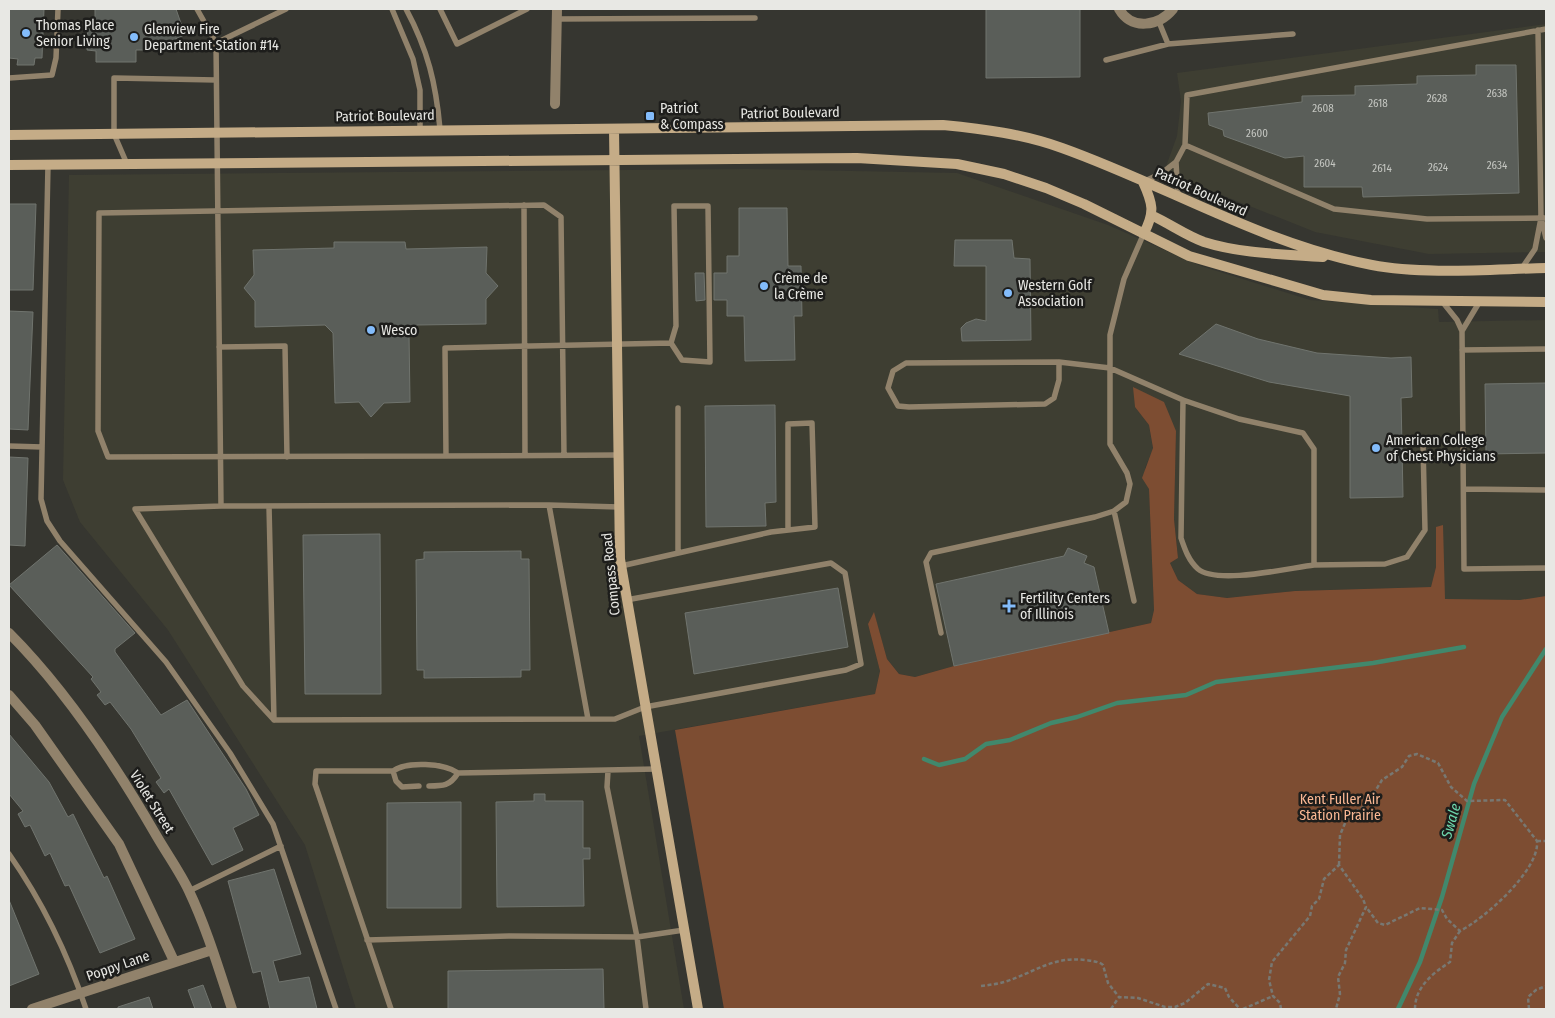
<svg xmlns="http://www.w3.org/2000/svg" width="1555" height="1018" font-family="'Fira Sans Condensed',sans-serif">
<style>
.built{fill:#3e3e32}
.green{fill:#7d4d32}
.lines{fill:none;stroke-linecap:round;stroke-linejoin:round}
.stream{stroke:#41886c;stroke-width:4.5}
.building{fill:#5a5e59;stroke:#70746e}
.path{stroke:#787872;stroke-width:2.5;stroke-dasharray:4 2.5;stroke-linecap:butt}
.lane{stroke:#91826b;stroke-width:5.5}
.street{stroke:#91826b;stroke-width:10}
.secondary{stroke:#c5ac87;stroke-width:10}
.poi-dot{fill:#83bcfb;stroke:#1d1d1b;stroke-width:2}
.labels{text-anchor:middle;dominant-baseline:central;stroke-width:5;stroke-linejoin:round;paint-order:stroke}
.number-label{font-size:11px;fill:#c4c6c1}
.poi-label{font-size:14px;fill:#e8e8e4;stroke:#1d1d1b;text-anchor:start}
.street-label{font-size:14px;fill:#e8e8e4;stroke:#1d1d1b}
.park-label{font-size:14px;fill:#fbb894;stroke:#1d1d1b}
.water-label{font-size:15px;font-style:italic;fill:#6ed6ac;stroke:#1d1d1b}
</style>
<rect width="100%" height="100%" fill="#363630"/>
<path class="built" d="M1546 24V252L1429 254 1315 232 1164 172 1177 136 1181 101 1177 73Z
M747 169 957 173 1108 225 1201 266 1310 300 1438 309 1439 322 1546 320V599L1441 604 1436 527V567L1431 587 1295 591 1227 598 1197 594 1178 580 1170 563 1178 558 1174 519 1176 431 1134 387 1135 407 1149 425 1153 449 1145 468 1149 489 1152 561 1154 610 1151 623 954 666 915 677 899 674 887 659 874 613 868 624 880 671 875 694 639 736 684 1009H356L305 845 168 630 80 522 63 480 69 175Z"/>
<path class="green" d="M1133 387 1164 402 1176 431 1174 519 1178 558 1170 563 1178 580 1197 594 1227 598 1295 591 1431 587 1436 567V527L1443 525 1445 599 1520 600 1546 596V1009H724L675 730 875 694 880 671 868 624 874 612 887 659 899 674 915 677 954 666 1151 623 1154 610 1149 489 1142 478 1153 448 1149 425 1135 407Z"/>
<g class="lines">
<path class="stream" d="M924 759 939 765 965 759 986 744 1010 740 1051 723 1077 717 1117 703 1186 695 1216 682 1373 663 1464 647
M1398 1009 1420 962 1442 897 1474 784 1502 717 1546 649"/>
</g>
<path class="building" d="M9 9H44L42 58H35L34 65H17L18 59 9 58Z
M95 9H176L185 35 175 39V47L169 50H136V62H96V51L87 50 88 23 95 20Z
M986 9H1080V77L986 78Z
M1476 65H1516L1519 193 1363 197 1362 187H1304V156L1285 158 1224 136 1223 130 1209 125 1208 113 1302 102V96L1355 95V86L1417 84V76L1476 75Z
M9 204H36L33 290H9Z
M739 208H787L788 266H801L802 316H794L795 360 745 361 744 316H727V300H714V273H727V256H739Z
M955 240H1012L1014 258 1030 259 1031 340 962 341 961 328 966 323 976 319 986 321V266H954Z
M334 242H405L406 249 487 247 486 273 498 286 486 299V324L417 325 409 334 410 402 384 403 371 417 359 402 335 403 333 333 325 325 255 327V301L244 288 254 275 253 250 334 248Z
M695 273H704L705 300 696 301Z
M9 311 33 312 28 430 9 429Z
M1216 324 1258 339 1317 353 1391 358 1411 357 1412 397 1401 398 1403 497 1350 498V396L1269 382 1179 354Z
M1546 383V453L1486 454 1485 384Z
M775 405 776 502 765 503 766 526 706 527 705 406Z
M9 457 28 458 25 546 9 545Z
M380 534 381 694H305L303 535Z
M57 545 135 633 115 649V652L161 715 187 700 246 789 259 815 233 828 243 850 212 865 169 789 164 793 156 782 161 778 131 729 110 702 105 705 97 695 101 692 91 679 93 677 9 585Z
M1068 548 1087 556 1084 563 1094 567 1109 633 954 666 936 584 1064 556Z
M521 551V559H529L530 670H521V677L424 678V670H417L416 560 424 559V552Z
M838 588 848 647 694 674 685 613Z
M9 734 49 782 68 817 73 814 104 878 107 876 135 939 100 953 69 885 65 886 50 853 45 856 30 825 25 827 18 814 23 811 9 794Z
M534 794H545V801H583V848H590V859H583L584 906 497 907 496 802 534 801Z
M461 802V908H387V803Z
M274 869 301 954 273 961 279 982 309 977 317 1009H270L261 971 253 973 228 881Z
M9 900 39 974 9 986Z
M603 969 604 1009H448V971Z
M203 985 212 1009H195L188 990Z
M149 997 153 1009H118V1007Z"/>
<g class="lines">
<path class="path" d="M1537 841H1546
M1339 865 1340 835 1346 821 1356 811 1366 806 1382 780 1402 767 1409 756 1417 754 1438 763 1451 787 1467 801 1505 800 1537 841C1540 870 1484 919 1460 931L1447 919 1442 910 1420 908 1385 925 1378 923 1366 907
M981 986C989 985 997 984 1004 982 1034 973 1052 956 1085 960 1092 961 1098 961 1103 965L1108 983 1119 997
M1111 1009 1119 997 1138 998 1165 1007H1175L1185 1003 1208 984 1225 988 1229 997 1240 1009
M1243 1009 1273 996
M1281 1009 1280 1003 1273 996 1269 980 1272 962 1310 916 1312 906 1319 899 1324 879 1339 865 1363 899 1366 907 1346 950 1345 963 1338 977 1340 994 1336 1009
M1415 1009C1415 987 1433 973 1450 962L1452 943 1460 931
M1529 1009 1528 997 1536 990 1546 986"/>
<path class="lane" d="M197 9 216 43
M286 9 216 43 221 506 549 505
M392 9 413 59 420 90V130
M406 9C428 50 436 84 440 129
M440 9 457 44 527 9
M557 19 755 18
M1159 22 1168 44 1293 34
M1546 29 1187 95 1185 145 1334 209 1427 219 1546 218
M1538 30 1541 218
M1106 60 1168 44
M9 78 52 75 56 58 58 9
M1176 162 1185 145
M127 164 114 134V78L216 80
M48 165 41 499 47 521 60 541 166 662 230 753 273 824 336 1009
M1145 181 1162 173 1176 162 1178 197
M524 205 525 455
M1522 268 1535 249 1541 218 1546 238
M1441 300 1457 320 1462 331 1480 301
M1462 331 1464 569 1546 568
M219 347 285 346 287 457
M1462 350 1546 349
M1059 362V380L1054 398 1045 404 909 407 898 406 888 388 893 371 906 363 1059 362 1110 368 1183 400 1239 419 1303 433 1314 449V565L1385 564 1407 557 1425 530 1423 445
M1183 400 1181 538C1185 550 1189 561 1198 569 1217 585 1289 568 1314 565
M9 446 42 447
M618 455 446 456 445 348 671 343 682 360 710 362 708 206H674L676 326 671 343
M446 456 108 457 98 431 99 213 544 205 561 217 564 455
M1464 489 1546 490
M221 506 135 509 243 686 274 720
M269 506 274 720 615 719 645 707 846 670 861 664 845 573 831 563 626 600
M1114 511 1134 601
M678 553V408
M621 566 771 532 815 527 812 423 788 424V530
M941 633 926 562 931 553 1095 517 1114 511 1126 502 1130 484 1127 473 1110 444V335L1124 279 1144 233
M588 719 549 505 619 507
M393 771 396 781 402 787 419 786
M608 771 607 787 637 937 684 930
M429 786C443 786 450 786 458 773
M9 854C42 901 68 955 86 1009
M189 891 281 846
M367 940 509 936 637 937 646 1009
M391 1009 315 784 316 771H393C407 761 444 763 458 773L656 769"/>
<path class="street" d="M1119 9C1132 31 1159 26 1173 9
M555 104 557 9
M9 633C67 691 115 764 156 835 167 854 180 872 189 891 207 929 219 970 232 1009
M9 695 35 725 119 844 174 961
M32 1009 212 950"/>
<path class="secondary" d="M614 129 620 559 698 1009
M9 135 943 125C984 129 1023 134 1062 148 1166 185 1262 244 1372 265 1423 275 1494 269 1546 268
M9 165 857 158 957 164 1004 174 1046 188 1084 204 1189 256 1323 295 1371 300 1546 302
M1143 182C1153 204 1155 212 1144 233
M1153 216C1170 224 1187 236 1204 242 1242 254 1284 254 1323 257"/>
</g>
<g class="poi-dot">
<circle cx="26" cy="33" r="5"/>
<circle cx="134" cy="37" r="5"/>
<rect x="645" y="111" width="10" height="10" rx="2.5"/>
<circle cx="764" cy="286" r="5"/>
<circle cx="1008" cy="293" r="5"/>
<circle cx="371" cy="330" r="5"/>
<circle cx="1376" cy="448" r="5"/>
<path d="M1006.5 598.5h5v5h5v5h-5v5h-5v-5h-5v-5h5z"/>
</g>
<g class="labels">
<g class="number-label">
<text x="1497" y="93">2638</text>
<text x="1437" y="98">2628</text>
<text x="1378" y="103">2618</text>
<text x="1323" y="108">2608</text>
<text x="1257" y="133">2600</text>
<text x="1325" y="163">2604</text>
<text x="1497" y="165">2634</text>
<text x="1438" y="167">2624</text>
<text x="1382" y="168">2614</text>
</g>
<g class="poi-label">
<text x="36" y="25">Thomas Place<tspan x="36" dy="16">Senior Living</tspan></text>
<text x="144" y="29">Glenview Fire<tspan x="144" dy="16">Department Station #14</tspan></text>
<text x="660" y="108">Patriot<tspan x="660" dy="16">&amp; Compass</tspan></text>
<text x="774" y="278">Crème de<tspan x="774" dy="16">la Crème</tspan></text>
<text x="1018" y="285">Western Golf<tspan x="1018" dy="16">Association</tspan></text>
<text x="381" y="330">Wesco</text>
<text x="1386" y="440">American College<tspan x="1386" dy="16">of Chest Physicians</tspan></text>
<text x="1020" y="598">Fertility Centers<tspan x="1020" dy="16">of Illinois</tspan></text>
</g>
<g class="street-label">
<text transform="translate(790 113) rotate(-1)">Patriot Boulevard</text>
<text transform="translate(385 116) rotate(-1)">Patriot Boulevard</text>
<text transform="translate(1201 192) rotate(24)">Patriot Boulevard</text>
<text transform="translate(611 574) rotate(-96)">Compass Road</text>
<text transform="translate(152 802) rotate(58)">Violet Street</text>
<text transform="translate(118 966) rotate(-19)">Poppy Lane</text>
</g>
<g class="park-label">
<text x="1340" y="799">Kent Fuller Air<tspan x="1340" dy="16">Station Prairie</tspan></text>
</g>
<g class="water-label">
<text transform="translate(1451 821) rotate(-74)">Swale</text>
</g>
</g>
<rect width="1555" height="1018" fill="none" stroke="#e8e8e4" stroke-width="20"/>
</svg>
